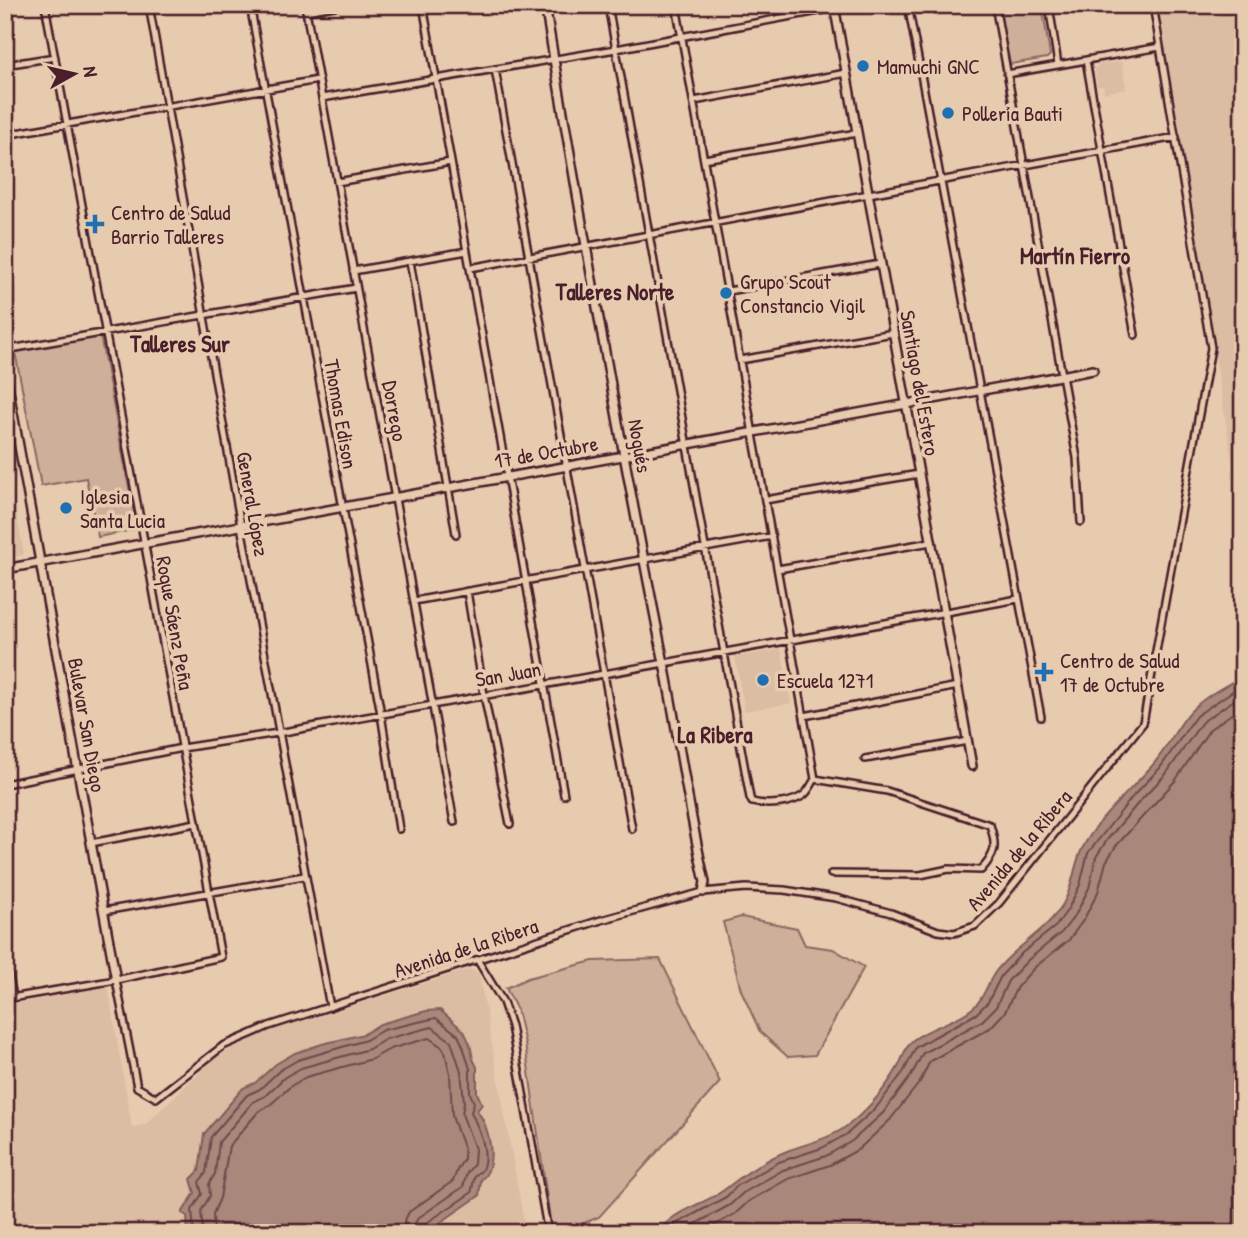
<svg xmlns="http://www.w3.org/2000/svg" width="1248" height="1238" font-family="'Patrick Hand',sans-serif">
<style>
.built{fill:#dabda3}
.green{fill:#ceaf99;stroke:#8c6762;stroke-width:2}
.water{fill:#a9877a;stroke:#835d5a;stroke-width:2}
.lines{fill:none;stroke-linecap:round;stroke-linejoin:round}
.shore{stroke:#70494b;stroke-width:2}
.minor-casing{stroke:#4a1f2b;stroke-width:10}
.tertiary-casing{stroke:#4a1f2b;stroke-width:12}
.minor{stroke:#e7cbae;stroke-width:5}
.tertiary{stroke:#e7cbae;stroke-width:7}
.poi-dot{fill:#1f6fb2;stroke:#e7cbae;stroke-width:2.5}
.labels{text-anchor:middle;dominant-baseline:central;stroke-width:7;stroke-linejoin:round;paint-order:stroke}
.poi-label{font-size:21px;fill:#4a1f2b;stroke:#e7cbae;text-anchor:start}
.street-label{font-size:21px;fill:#4a1f2b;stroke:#e7cbae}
.neighbourhood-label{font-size:23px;font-weight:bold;fill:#4a1f2b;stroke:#e7cbae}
</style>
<rect width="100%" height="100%" fill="#e7cbae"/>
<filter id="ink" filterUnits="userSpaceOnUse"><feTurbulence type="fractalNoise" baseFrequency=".0143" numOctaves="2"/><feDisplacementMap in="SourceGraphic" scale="14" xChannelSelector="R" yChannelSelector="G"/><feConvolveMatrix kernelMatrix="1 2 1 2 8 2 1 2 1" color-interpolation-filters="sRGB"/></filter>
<g filter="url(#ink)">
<path class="built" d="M1158 5H1243V517L1241 516Z
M1122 62 1126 89 1104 93 1103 86H1097L1095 69 1099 64Z
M5 448 24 555 5 558Z
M781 649 791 703 745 711 735 657Z
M470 969 479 973 526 1233H5V1005L108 987 132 1128 146 1124 219 1054 264 1033Z"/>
<path class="green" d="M998 5H1042L1050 55 1047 58 1011 64 1008 60Z
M100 335 137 529 98 537 86 478 41 486 15 352Z
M741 917 797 928 805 945 833 949 864 967 815 1055 788 1057 760 1032 741 990 723 922Z
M660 959 720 1082 599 1217 559 1233H552L525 1044 517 1010 506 988 528 978 593 961Z"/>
<path class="water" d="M1243 676V1233H658C672 1210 704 1205 724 1190 743 1175 764 1160 787 1151 805 1144 823 1141 841 1130 863 1116 885 1090 898 1067 903 1058 904 1048 913 1040 931 1026 957 1022 974 1007 985 997 987 983 996 971 1015 946 1046 932 1063 904 1074 885 1073 867 1082 849 1097 819 1128 793 1150 768 1166 751 1175 729 1190 712 1203 697 1225 686 1243 676Z
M440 1010 464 1031 470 1044 473 1059 477 1067V1093L482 1104 477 1111C490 1126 498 1167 481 1180L479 1196 425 1233H188L187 1216 182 1213 195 1193 191 1179 199 1171 204 1134 243 1088 255 1083 276 1064 295 1053 322 1044 364 1034 380 1024 426 1011Z"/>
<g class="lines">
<path class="shore" d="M194 1233 192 1210 202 1194 199 1182 206 1173 211 1137 247 1095 260 1089 280 1070 298 1060 366 1040 383 1030 436 1018 458 1035 463 1046 470 1069V1093L474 1103 471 1112C478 1127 489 1150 483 1167 479 1177 481 1168 475 1176 473 1180 473 1188 471 1193L425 1224 422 1233
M203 1233 201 1211 210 1196 209 1184 215 1174 219 1142 253 1102 265 1096 285 1077 301 1068 369 1049 386 1039 432 1027 451 1041 461 1071 464 1102 462 1114 475 1149 474 1164 467 1173 463 1187 418 1218 414 1225 413 1233
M214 1233 213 1214 220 1198 229 1146 259 1111 271 1104 291 1086 306 1077 372 1059 390 1049 429 1038 442 1047 445 1052 450 1074 452 1116 464 1150V1159L458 1168 453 1181 409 1212 404 1222 402 1233
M666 1233 676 1224 726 1197 738 1185 779 1162 822 1148 847 1134 876 1108 904 1071 916 1047 976 1014 988 1002 1001 976 1022 953 1056 926 1068 909 1080 885 1088 853 1134 795 1160 768 1196 716 1243 684
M679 1233 730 1205 743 1193 783 1170 826 1156 852 1141 883 1113 911 1076 923 1053 982 1021 996 1007 1008 981 1028 960 1062 932 1076 914 1089 888 1096 857 1107 840 1140 801 1166 774 1202 722 1243 694
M701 1233 735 1214 749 1201 788 1179 830 1165 859 1149 890 1120 920 1082 930 1061 990 1028 1005 1012 1017 987 1035 967 1069 940 1084 919 1098 892 1106 862 1116 846 1175 781 1210 729 1243 706"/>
<g class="minor-casing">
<path id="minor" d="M149 5 241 526 330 1007
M250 5 381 714 399 829
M305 5 454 822
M423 5 564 795
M608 5 750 798 752 802C767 806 793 804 805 794 809 790 812 784 815 779
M676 5 815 779
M908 5 1041 717
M995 5 1077 458 1081 522
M1049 5 1058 65
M306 11 340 5
M1086 60 1135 335
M5 65 55 57
M495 69 632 829
M1007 74 1160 47
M322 98 616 49 851 5
M694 101 846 73
M5 135 318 80
M704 159 857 133
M337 182 451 162
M410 261 456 534
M470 268 1176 137
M353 271 467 251
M728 291 880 264
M5 350 356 288
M740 360 893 333
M765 500 919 474
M778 569 931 542
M467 591 484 695 510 824
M414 601 772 536
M804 716 958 686
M865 759 968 741
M815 779 887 791 990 825C997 846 996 854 981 870L949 869 920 875 831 874
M5 784 182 748 278 733 1018 599
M91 843 196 823
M104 911 304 876
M5 956 13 997
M478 961 503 1002 511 1026 548 1233
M116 980 137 1087 156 1098 223 1046 269 1026 601 920 703 892 746 888 784 890 836 898 891 913 938 931 954 933 975 926 999 903 1143 723 1211 348 1153 5
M5 999 116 980 221 957 45 5"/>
</g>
<g class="tertiary-casing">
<path id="tertiary" d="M545 5C581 223 620 441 663 658 678 733 688 808 705 882L703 892
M834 5 972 766
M5 369 116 980
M5 569 1093 370"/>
</g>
<use href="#minor" class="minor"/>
<use href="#tertiary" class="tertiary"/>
</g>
</g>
<g class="poi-dot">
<circle cx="863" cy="66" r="7"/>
<circle cx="948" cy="113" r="7"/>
<path d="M91.5 213.5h7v7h7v7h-7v7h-7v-7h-7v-7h7z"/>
<circle cx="726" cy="293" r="7"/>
<circle cx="66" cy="508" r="7"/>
<path d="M1040.5 661.5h7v7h7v7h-7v7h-7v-7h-7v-7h7z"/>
<circle cx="763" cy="680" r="7"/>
</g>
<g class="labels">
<g class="poi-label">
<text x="877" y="66">Mamuchi GNC</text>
<text x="962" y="113">Pollería Bauti</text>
<text x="111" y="212">Centro de Salud<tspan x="111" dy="24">Barrio Talleres</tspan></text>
<text x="740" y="281">Grupo Scout<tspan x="740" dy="24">Constancio Vigil</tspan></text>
<text x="80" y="496">Iglesia<tspan x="80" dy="24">Santa Lucia</tspan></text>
<text x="1060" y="660">Centro de Salud<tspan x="1060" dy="24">17 de Octubre</tspan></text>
<text x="777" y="680">Escuela 1271</text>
</g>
<g class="street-label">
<text transform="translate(920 383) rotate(80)">Santiago del Estero</text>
<text transform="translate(395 411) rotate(80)">Dorrego</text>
<text transform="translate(341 414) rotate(80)">Thomas Edison</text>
<text transform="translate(640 446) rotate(80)">Nogués</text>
<text transform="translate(546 452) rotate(-10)">17 de Octubre</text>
<text transform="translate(253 504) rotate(80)">General López</text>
<text transform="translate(175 623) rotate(80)">Roque Sáenz Peña</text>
<text transform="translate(508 674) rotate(-10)">San Juan</text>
<text transform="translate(87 725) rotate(80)">Bulevar San Diego</text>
<text transform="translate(1019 850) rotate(-50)">Avenida de la Ribera</text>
<text transform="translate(466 948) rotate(-18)">Avenida de la Ribera</text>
</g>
<g class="neighbourhood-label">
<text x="1075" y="255">Martín Fierro</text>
<text x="615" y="291">Talleres Norte</text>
<text x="180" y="343">Talleres Sur</text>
<text x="715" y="734">La Ribera</text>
</g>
</g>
<rect width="1248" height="1238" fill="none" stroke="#e7cbae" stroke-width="28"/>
<rect x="14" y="14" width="1220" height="1210" fill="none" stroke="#4a1f2b" stroke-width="2.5" filter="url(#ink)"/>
<g transform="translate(74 74) rotate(82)" stroke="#e7cbae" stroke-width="5" paint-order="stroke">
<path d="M0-5L12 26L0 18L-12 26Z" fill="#4a1f2b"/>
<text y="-10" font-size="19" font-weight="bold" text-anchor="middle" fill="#4a1f2b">N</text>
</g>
</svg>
